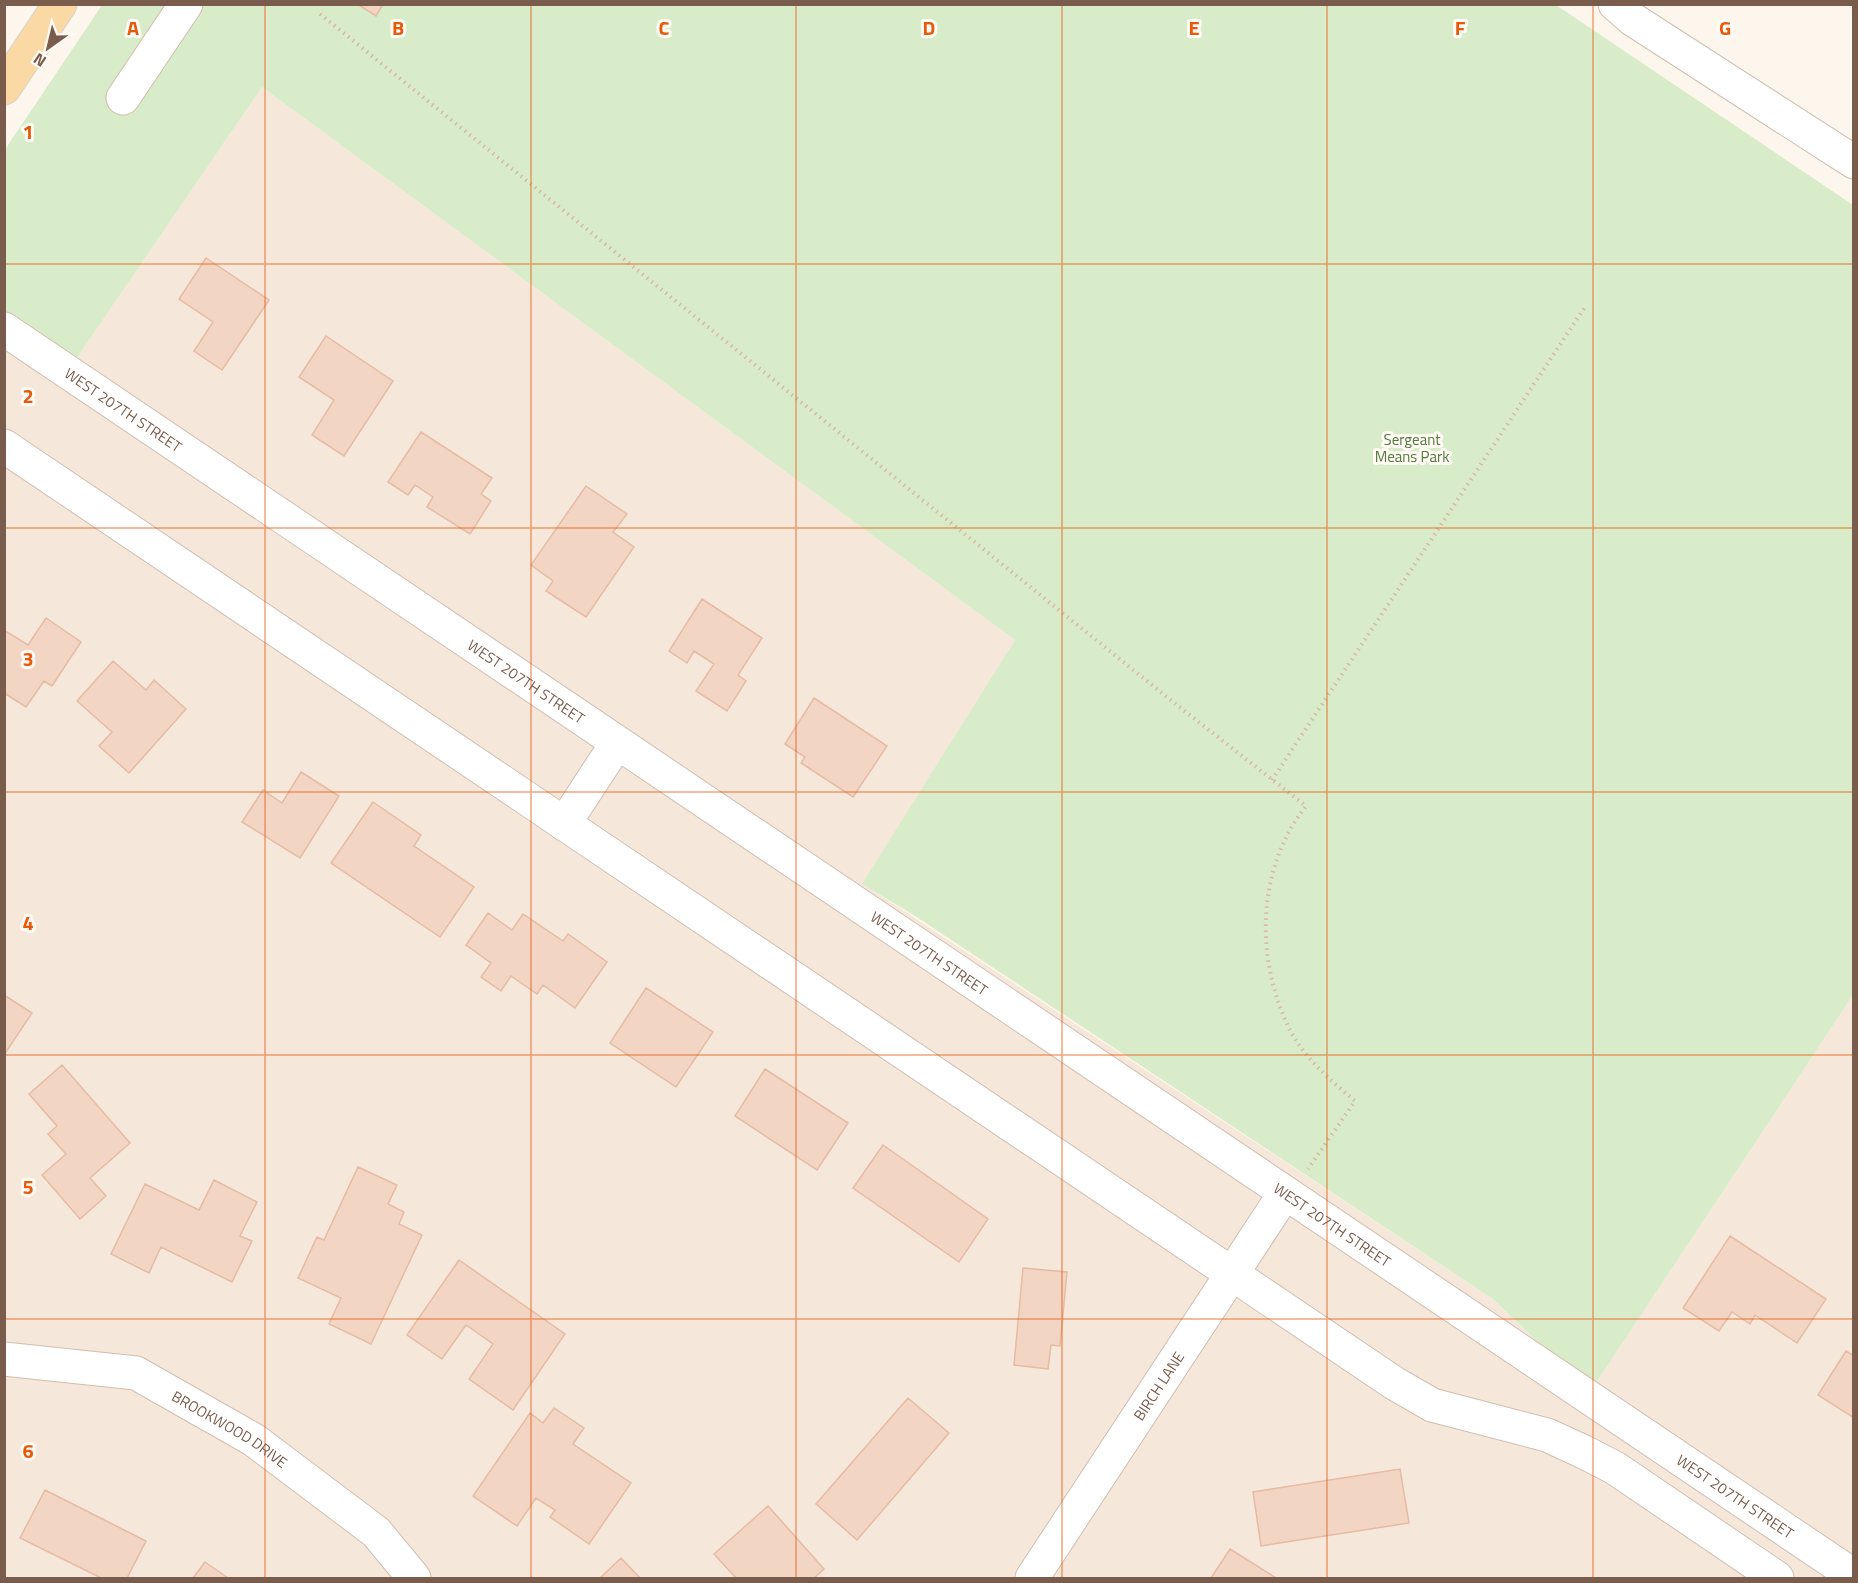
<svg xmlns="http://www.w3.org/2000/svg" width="1858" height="1583" font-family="'Titillium Web',sans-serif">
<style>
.residential{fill:#f5e8da}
.green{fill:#d8ecc9}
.building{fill:#f3d5c3;stroke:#e6bba3;stroke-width:1.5}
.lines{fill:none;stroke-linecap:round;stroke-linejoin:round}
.minor-casing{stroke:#d1beb0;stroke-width:35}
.major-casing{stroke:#dad1cd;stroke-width:35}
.path{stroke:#d9b8a5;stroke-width:4;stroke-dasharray:1.5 4.5;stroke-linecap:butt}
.minor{stroke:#fff;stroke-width:33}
.major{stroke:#fbd9a5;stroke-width:33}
.grid{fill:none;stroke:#e8590c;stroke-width:1.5;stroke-opacity:0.55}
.labels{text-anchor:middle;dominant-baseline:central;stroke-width:6;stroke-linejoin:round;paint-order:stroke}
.street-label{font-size:15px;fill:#7a5c4d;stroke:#fffaf3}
.park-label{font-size:15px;fill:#537a41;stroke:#fffaf3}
.grid-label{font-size:20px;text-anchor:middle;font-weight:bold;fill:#e8590c;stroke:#fffaf3;stroke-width:6;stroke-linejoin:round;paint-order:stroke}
</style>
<rect width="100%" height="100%" fill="#fdf6ec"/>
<path class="residential" d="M262 87 1015 640 863 884 1493 1299 1552 1356 1594 1386 1853 995V1578H5L4 321 72 365Z"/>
<path class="green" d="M102 5H1556L1853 205V995L1594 1386 1552 1356 1493 1299 912 914 862 884 1015 640 262 87 72 365 5 321 4 151Z"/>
<path class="building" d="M357 4H383L376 16Z
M206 258 269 300 222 370 194 351 213 322 179 299Z
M326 336 393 381 344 456 312 435 334 400 299 377Z
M421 432 492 478 481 494 491 501 470 534 427 507 433 497 415 485 408 495 388 482Z
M586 486 627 514 613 532 634 547 586 617 546 591 553 581 531 565Z
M702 599 762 638 738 675 746 681 727 711 696 691 714 664 694 651 687 663 669 651Z
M46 618 81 642 52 686 44 681 26 707 4 693V630L28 645Z
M113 661 146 690 154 680 186 709 129 773 99 746 112 732 77 701Z
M814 698 887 746 853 797 801 763 805 757 785 744Z
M301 772 339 796 300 858 242 822 263 790 282 803Z
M373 802 421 835 414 846 474 887 440 937 331 863Z
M488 913 512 930 523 914 563 941 568 934 607 962 575 1008 543 985 537 994 511 976 501 991 481 977 491 963 466 945Z
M646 988 713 1032 676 1087 610 1043Z
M4 995 32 1013 4 1055Z
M62 1065 130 1143 90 1178 106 1196 80 1219 42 1175 66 1154 48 1134 57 1126 29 1094Z
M765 1069 848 1123 817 1170 735 1116Z
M883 1145 988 1219 959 1262 853 1188Z
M358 1167 397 1185 388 1204 404 1212 399 1224 422 1235 371 1344 329 1324 341 1298 298 1278 317 1237 324 1240Z
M214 1180 257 1202 240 1236 252 1241 232 1282 161 1247 149 1273 111 1254 145 1184 199 1210Z
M1730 1236 1826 1299 1797 1343 1755 1315 1750 1324 1732 1312 1719 1331 1683 1308Z
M459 1260 565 1334 513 1410 469 1379 493 1344 466 1325 442 1359 407 1335Z
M1023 1268 1067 1272 1060 1346 1051 1345 1048 1369 1014 1365Z
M1846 1351 1854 1356V1418L1818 1395Z
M908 1398 949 1433 857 1540 816 1504Z
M554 1408 584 1428 573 1444 631 1483 589 1544 550 1517 555 1510 536 1498 517 1526 473 1496 530 1413 543 1423Z
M1400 1469 1409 1523 1261 1546 1253 1492Z
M45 1490 146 1541 127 1578H101L20 1538Z
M768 1506 824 1569 814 1578H736L714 1554Z
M1230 1549 1276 1578H1211Z
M621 1558 640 1578H600Z
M205 1562 228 1578H193Z"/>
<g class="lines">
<g class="minor-casing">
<g id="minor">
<path d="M1615 4 1632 19 1854 162"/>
<path d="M123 98 186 4"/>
<path id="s1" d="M4 329 1854 1576"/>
<path d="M4 446 1394 1383 1432 1405 1547 1435 1584 1452 1615 1468 1777 1578"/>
<path d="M564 824 617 743"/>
<path id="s2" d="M4 1359 136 1373 254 1440 376 1532 414 1578"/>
<path id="s3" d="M1032 1578 1285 1193"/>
</g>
</g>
<g class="major-casing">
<path id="major" d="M4 88 60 4"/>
</g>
<path class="path" d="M320 14 1168 698 1306 806C1257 868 1255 956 1288 1026 1303 1057 1330 1080 1355 1101L1308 1169
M1272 780 1585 307"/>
<use href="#minor" class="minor"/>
<use href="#major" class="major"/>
</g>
<path class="grid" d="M265 4V1578M531 4V1578M796 4V1578M1062 4V1578M1327 4V1578M1593 4V1578M4 264H1854M4 528H1854M4 792H1854M4 1055H1854M4 1319H1854"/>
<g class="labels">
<g class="street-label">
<text stroke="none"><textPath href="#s1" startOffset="144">WEST 207TH STREET</textPath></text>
<text stroke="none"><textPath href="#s1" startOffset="630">WEST 207TH STREET</textPath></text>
<text stroke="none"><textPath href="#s1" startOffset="1116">WEST 207TH STREET</textPath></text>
<text stroke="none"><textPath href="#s1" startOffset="1602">WEST 207TH STREET</textPath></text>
<text stroke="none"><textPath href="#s3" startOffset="230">BIRCH LANE</textPath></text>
<text stroke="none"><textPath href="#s2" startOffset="242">BROOKWOOD DRIVE</textPath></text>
<text stroke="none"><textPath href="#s1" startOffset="2088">WEST 207TH STREET</textPath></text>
</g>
<g class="park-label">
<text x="1412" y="439">Sergeant<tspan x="1412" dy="17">Means Park</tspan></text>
</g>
</g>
<g class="grid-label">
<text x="133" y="35">A</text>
<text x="398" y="35">B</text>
<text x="664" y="35">C</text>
<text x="929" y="35">D</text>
<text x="1194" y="35">E</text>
<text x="1460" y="35">F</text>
<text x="1725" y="35">G</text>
<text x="28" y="139">1</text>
<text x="28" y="403">2</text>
<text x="28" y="666">3</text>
<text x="28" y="930">4</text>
<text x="28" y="1194">5</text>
<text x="28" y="1458">6</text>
</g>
<rect width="1858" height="1583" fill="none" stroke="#7a5c4d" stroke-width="12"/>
<g transform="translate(48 48) rotate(214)" stroke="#fffaf3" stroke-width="4.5" paint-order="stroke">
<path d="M0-4.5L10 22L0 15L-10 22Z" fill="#7a5c4d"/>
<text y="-9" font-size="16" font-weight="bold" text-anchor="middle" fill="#7a5c4d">N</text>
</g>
</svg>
